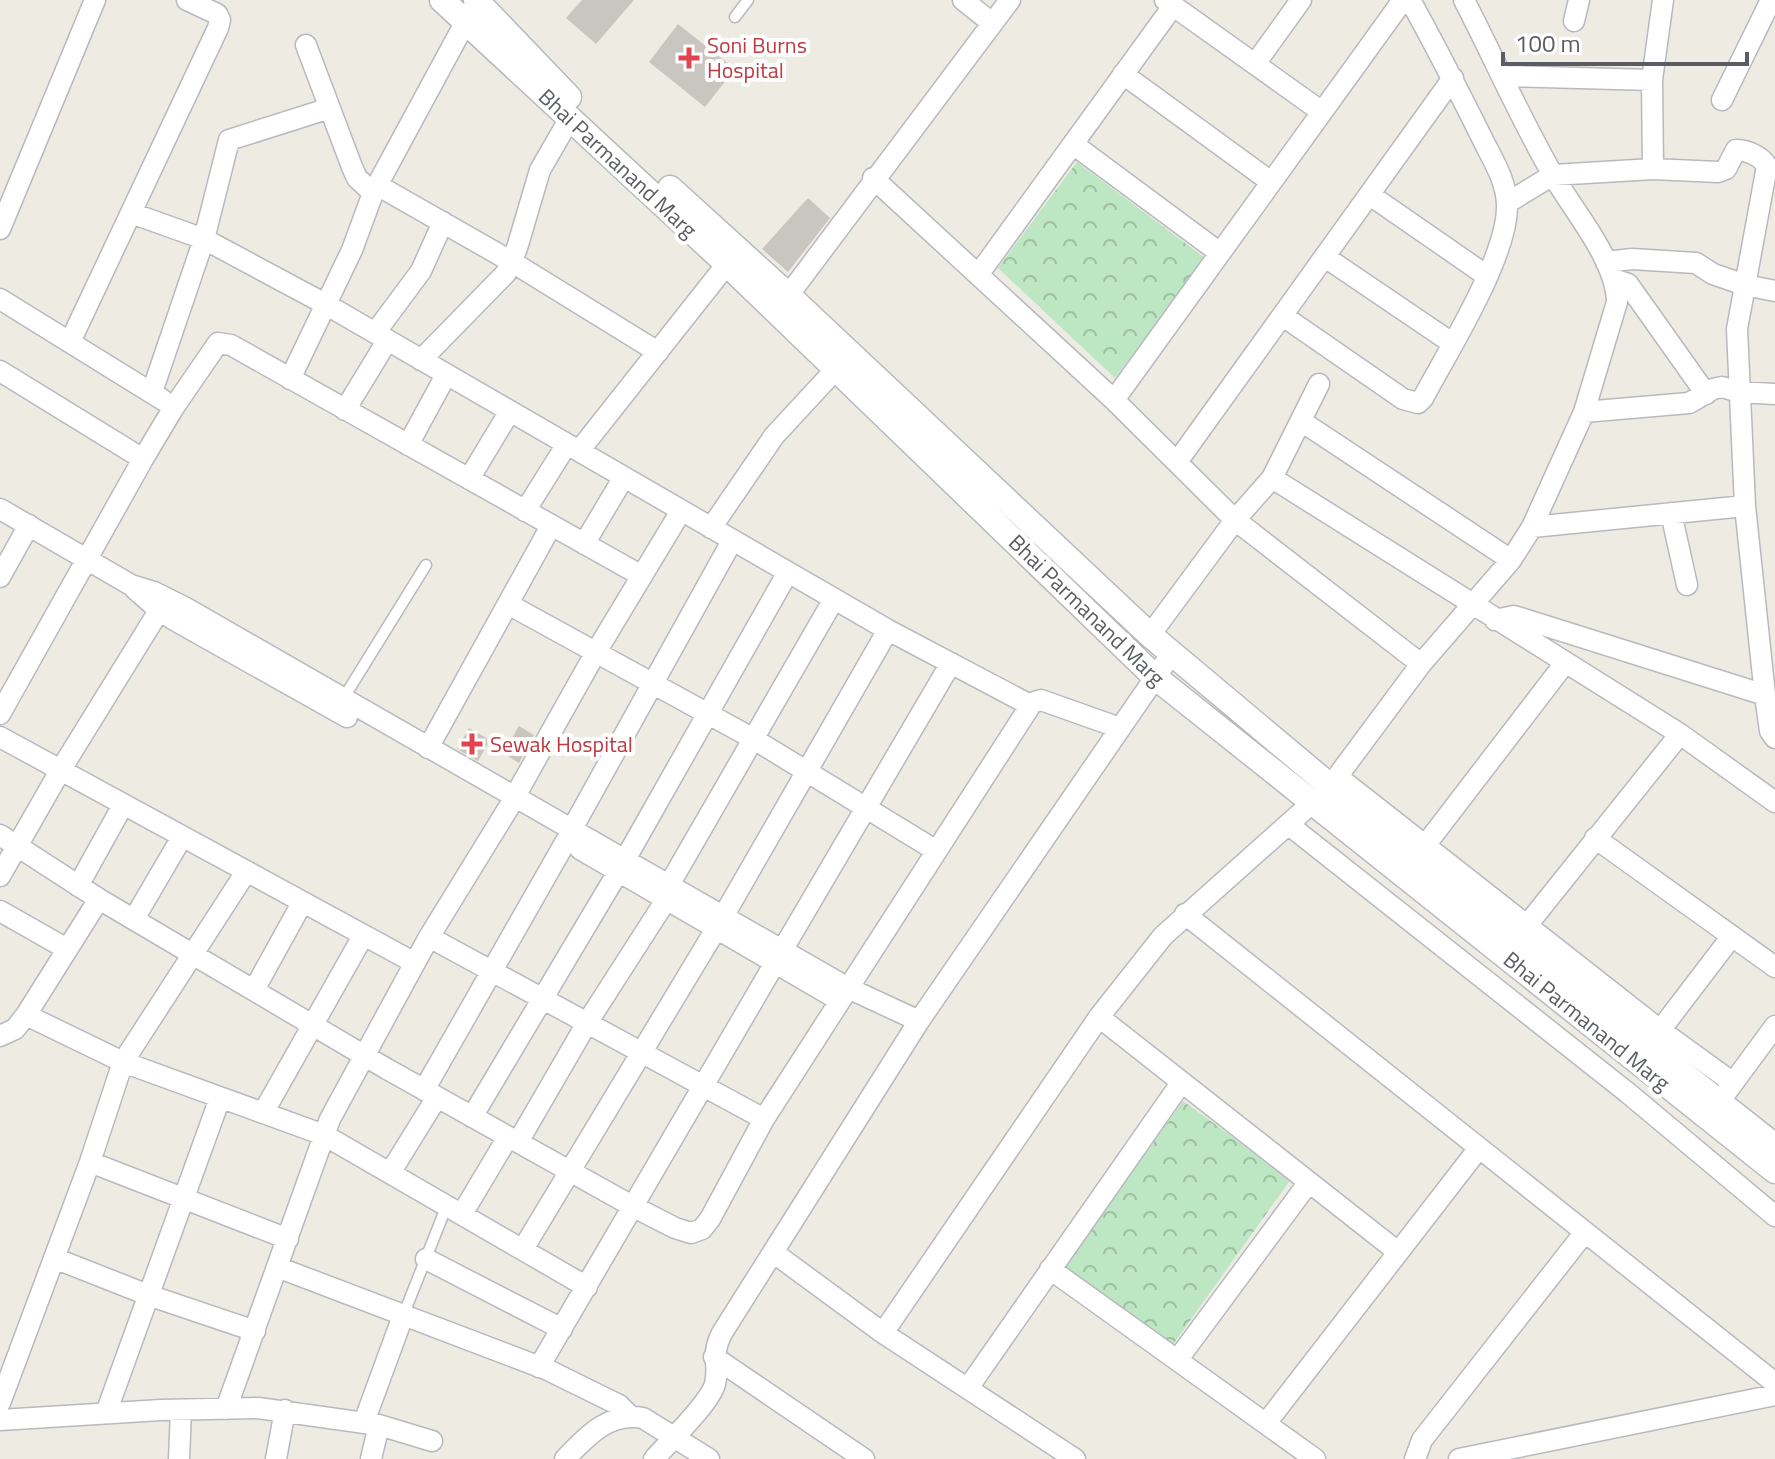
<svg xmlns="http://www.w3.org/2000/svg" width="1775" height="1459" font-family="'Titillium Web',sans-serif">
<style>
.forest{fill:url(#forest-crowns)}
.building{fill:#c8c6bf}
.lines{fill:none;stroke-linecap:round;stroke-linejoin:round}
.service-casing{stroke:#b7b9bf;stroke-width:13}
.minor-casing{stroke:#b7b9bf;stroke-width:23}
.tertiary-casing{stroke:#b7b9bf;stroke-width:27}
.service{stroke:#fff;stroke-width:10}
.minor{stroke:#fff;stroke-width:20}
.tertiary{stroke:#fff;stroke-width:24}
.health-dot{fill:#e0444e;stroke:#fff;stroke-width:3}
.labels{text-anchor:middle;dominant-baseline:central;stroke-width:8;stroke-linejoin:round;paint-order:stroke}
.health-label{font-size:22px;fill:#be3a42;stroke:#fff;text-anchor:start}
.street-label{font-size:22px;fill:#5a5d63;stroke:#fff}
</style>
<defs>
<pattern id="forest-crowns" width="20" height="18" patternUnits="userSpaceOnUse" patternTransform="scale(2)"><rect width="20" height="18" fill="#bde6c2"/><path d="M2 6a3 3 0 1 1 6 0M12 15a3 3 0 1 1 6 0" fill="none" stroke="#9dbea1"/></pattern>
</defs>
<rect width="100%" height="100%" fill="#eeece2"/>
<path class="forest" d="M1077 162 1205 258 1115 378 998 268Z
M1183 1101 1291 1179 1172 1346 1064 1268Z"/>
<path class="building" d="M582 0H634L596 44 566 18Z
M678 24 735 69 705 107 649 62Z
M808 198 830 218 788 272 762 249Z
M519 726 534 735 519 763 503 753Z
M469 728 490 740 478 761 457 749Z"/>
<g class="lines">
<g class="service-casing">
<path id="service" d="M735 17 748 0
M343 699 426 565
M403 1316 447 1205"/>
</g>
<g class="minor-casing">
<path id="minor" d="M963 0 992 23
M1165 0 1322 112
M1574 21 1579 0
M306 45 352 167 357 178 373 193
M1255 64 1301 0
M1123 74 1271 182
M1504 76 1652 80
M1722 100 1771 0
M1073 144 1220 253
M1653 169 1652 80 1663 0
M873 178 1114 400 1235 520 1421 664
M377 185 512 262 658 352
M1370 195 1487 276
M1507 203 1553 175 1653 169 1718 172 1726 169 1736 150C1747 150 1761 156 1767 166L1737 329 1745 506 1765 695 1770 731 1775 738
M131 213 204 239 327 305 888 630 1030 705
M0 229 95 0
M1325 257 1452 343
M1606 262 1632 259 1696 263 1713 274 1745 285 1775 291
M978 275 1173 6
M1613 279 1628 284 1706 394
M0 299 163 400
M781 305 1010 0
M1283 316 1403 399 1418 403 1423 398C1448 351 1509 255 1507 204 1506 179 1491 157 1481 136 1458 90 1435 45 1410 0
M375 333 421 271 443 222
M70 342 218 28 220 20 217 14 187 0
M421 360 506 273 517 248 540 170 570 118
M0 371 143 459
M290 379 352 250 373 193 472 10
M152 392 204 239 229 140 330 108
M1114 400 1403 0
M345 410 387 341
M1584 412 1689 403 1713 389 1722 387 1739 392 1775 394
M1301 421 1511 560
M408 445 446 375
M579 451 727 264
M1177 462 1453 78
M1272 478 1680 734 1775 802
M469 479 510 411
M0 509 131 585 154 592 186 608 848 988 919 1021
M525 511 567 444
M1671 513 1687 585
M1532 527 1745 506
M711 528 774 436 836 369
M584 544 624 477
M0 577 29 525
M135 589 159 610 176 621 347 717
M508 604 752 738 935 850
M1495 620 1514 616 1527 620 1765 695
M1150 635 1235 520 1272 478 1319 384
M0 714 143 459 174 407 218 343 231 345 642 576
M0 737 415 963
M428 748 551 526
M1338 777 1660 1030 1732 1082
M1331 785 1421 664 1511 560 1532 527 1584 412 1617 302C1616 260 1575 213 1554 177 1521 120 1494 58 1464 0
M1289 825 1628 1093 1775 1216
M572 829 732 541
M0 835 99 899 387 1069 634 1207 675 1228 691 1233 702 1229 710 1219 764 1119 1032 703 1041 700 1120 728
M1595 838 1775 967
M580 849 839 1000
M1417 856 1565 663
M0 876 60 771 165 601
M669 885 834 599
M78 886 123 805
M0 911 67 949
M1185 914 1775 1383
M134 919 182 837
M1520 934 1680 734
M429 937 764 1119
M783 949 951 663
M254 990 302 903
M26 1015 123 1062 324 1135 587 1287
M1099 1017 1398 1252
M0 1036 15 1029 26 1015 99 899
M1652 1041 1732 936
M424 1090 566 841
M1725 1094 1775 1026
M263 1113 363 936
M472 1117 618 872 788 572
M518 1142 587 1023 666 900
M90 1162 288 1239
M390 1173 437 1097
M462 1214 508 1137
M523 1249 716 929 888 630
M774 1253 883 1333 1075 1459
M54 1258 148 1295 255 1331
M426 1259 562 1329
M277 1267 548 1370 619 1405 630 1416
M1050 1269 1315 1459
M883 1333 1099 1017 1163 936 1312 803
M714 1357 864 1459
M1178 1359 1309 1182
M539 1367 775 963
M968 1388 1181 1083
M0 1403 90 1162 123 1062 246 872
M226 1409 330 1119 429 937 509 807 596 652 681 511
M106 1413 220 1098
M0 1420 161 1410 258 1408 379 1425 432 1441
M364 1422 403 1316
M1267 1422 1479 1148
M179 1459 181 1410
M276 1459 285 1410
M371 1459 379 1425
M565 1459C587 1436 609 1412 643 1418L709 1459
M654 1459C669 1442 710 1403 715 1384 720 1363 710 1357 722 1333L919 1021 1172 653
M1415 1459 1422 1440 1585 1232
M1459 1459 1775 1395"/>
</g>
<g class="tertiary-casing">
<path id="tertiary" d="M442 0 727 264 1155 677 1775 1171
M476 0 569 97
M670 188 789 296 1150 635 1515 941 1775 1146"/>
</g>
<use href="#service" class="service"/>
<use href="#minor" class="minor"/>
<use href="#tertiary" class="tertiary"/>
</g>
<g class="health-dot">
<path d="M685 46h8v8h8v8h-8v8h-8v-8h-8v-8h8z"/>
<path d="M468 732h8v8h8v8h-8v8h-8v-8h-8v-8h8z"/>
</g>
<g class="labels">
<g class="health-label">
<text x="707" y="45">Soni Burns<tspan x="707" dy="25">Hospital</tspan></text>
<text x="490" y="744">Sewak Hospital</text>
</g>
<g class="street-label">
<text transform="translate(618 163) rotate(43)">Bhai Parmanand Marg</text>
<text transform="translate(1087 610) rotate(44)">Bhai Parmanand Marg</text>
<text transform="translate(1587 1021) rotate(39)">Bhai Parmanand Marg</text>
</g>
</g>
<path d="M1503 52v12h244v-12" fill="none" stroke="#5a5d63" stroke-width="4"/>
<text x="1515" y="52" font-size="24" fill="#5a5d63" stroke="#ffffff" stroke-width="6" paint-order="stroke">100 m</text>
</svg>
